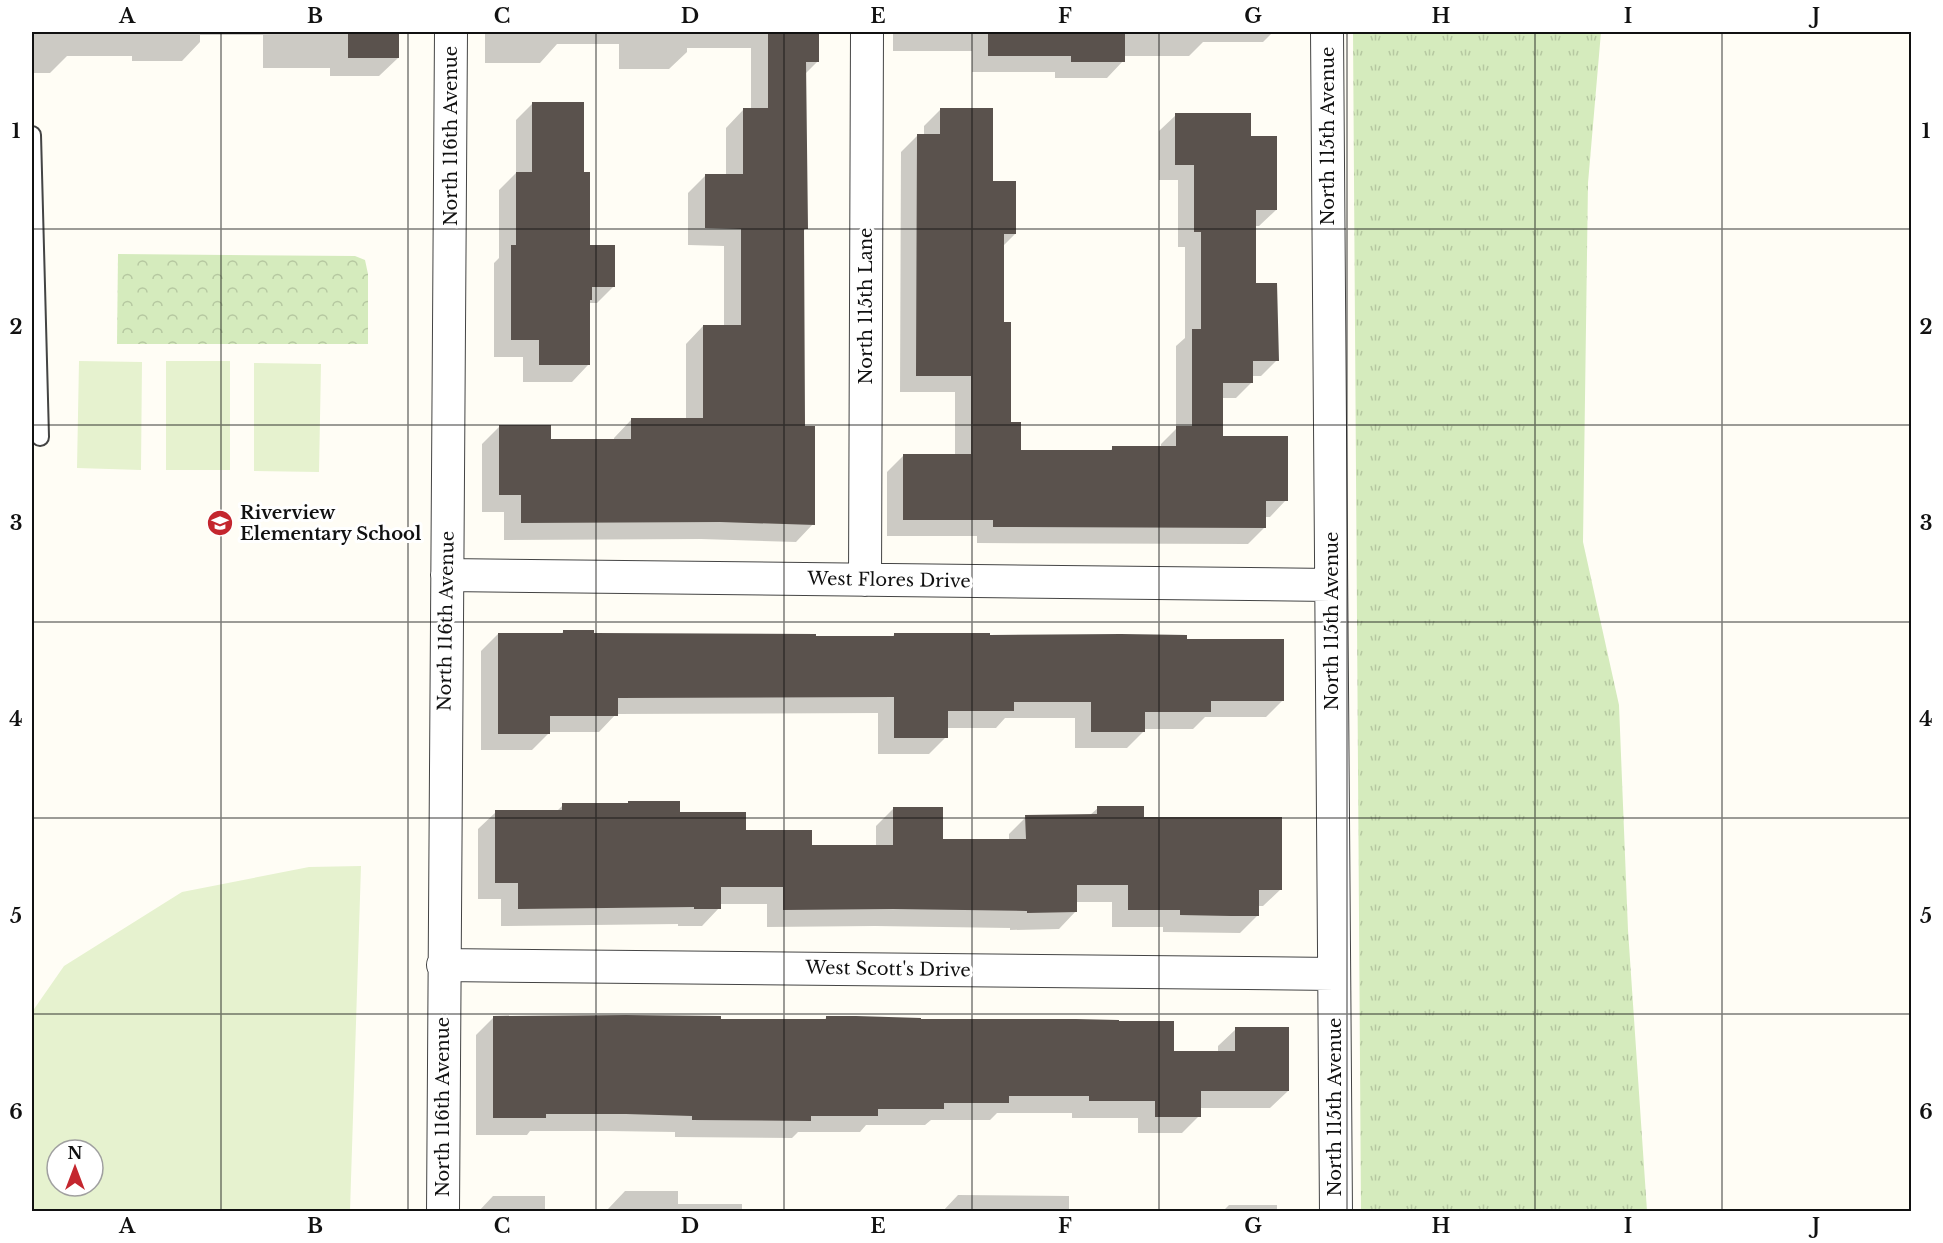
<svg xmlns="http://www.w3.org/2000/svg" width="1943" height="1243" font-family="'Libre Baskerville',serif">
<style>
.grass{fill:url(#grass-tufts)}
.park{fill:url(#park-crowns)}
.pitch{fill:#e6f2cf;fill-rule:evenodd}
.shadow{fill:#0003}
.building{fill:#5a524d}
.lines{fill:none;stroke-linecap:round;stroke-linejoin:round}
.lane-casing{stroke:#444;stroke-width:20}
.street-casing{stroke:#444;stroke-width:34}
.lane{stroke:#fff;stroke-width:16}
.street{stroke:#fff;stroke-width:32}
.grid{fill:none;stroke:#111;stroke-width:1.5;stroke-opacity:0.55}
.labels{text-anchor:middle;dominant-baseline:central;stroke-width:6;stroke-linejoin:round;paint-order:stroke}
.street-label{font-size:18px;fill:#111;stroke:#fff}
.poi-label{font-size:18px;font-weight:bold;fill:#111;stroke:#fff;text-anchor:start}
.neatline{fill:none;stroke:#111;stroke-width:2}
.grid-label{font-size:20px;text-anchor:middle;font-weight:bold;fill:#111}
</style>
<defs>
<pattern id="grass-tufts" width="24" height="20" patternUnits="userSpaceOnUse" patternTransform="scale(1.5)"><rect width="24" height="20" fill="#d5ebbd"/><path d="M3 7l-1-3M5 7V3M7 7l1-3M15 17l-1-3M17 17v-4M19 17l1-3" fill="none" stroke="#b6c8a1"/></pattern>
<pattern id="park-crowns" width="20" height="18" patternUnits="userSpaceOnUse" patternTransform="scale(1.5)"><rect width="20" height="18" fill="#d5ebbd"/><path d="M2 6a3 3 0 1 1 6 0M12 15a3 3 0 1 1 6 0" fill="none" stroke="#b6c8a1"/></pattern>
</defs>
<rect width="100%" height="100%" fill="#fffdf5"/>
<path class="grass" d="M1353 32H1601L1588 183 1583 542 1619 705 1628 930 1647 1211H1361Z"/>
<path class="park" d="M118 254 355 256 365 260 368 274V344H117Z"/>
<path class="pitch" d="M79 361 142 362 141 470 77 468Z
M166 361H230V470H166Z
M254 363 321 364 319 472 254 471Z
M361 866 350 1211H32V1012L64 966 182 892 309 867ZM57 1150H93V1186H57Z"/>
<path class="shadow" d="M32 32H398V58L379 76H330V68H263V35H200V42L182 61H132V56H67L50 73H32Z
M485 32H818V61L805 74 806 228 803 232V428L813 524 796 542 701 539 504 540V512H482V444L499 427 550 440H614V438L631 420H686V344L703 326H724V246L688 245V193L706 175H726V128L743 110H751V48H687V52L669 69H619V44H557L540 63H485Z
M893 32H1273L1263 42H1203L1189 56H1123V61L1107 78H1055V72H972V51H893Z
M533 103 583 173 588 246 614 286 597 303H588V365L572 382H523V357H494V263L499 258V190L516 173V120Z
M940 110 991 183 1015 234 1003 246V323L1009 423 1020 451H1110L1113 448H1161V444L1176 429V346L1185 338V247H1178V180H1159V131L1176 115 1249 137 1276 210 1259 226H1254V285L1277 360 1261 376H1252V382L1236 398H1222V438L1286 500 1270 517H1264V528L1248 544 977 543V536H887V472L903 456H955V392H900L901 152 918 135H924V126Z
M564 631 592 634 814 637H892L895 634 1186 640 1283 700 1266 717H1205L1193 729H1144V731L1127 748H1075V718H1005L996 728H946V737L929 754H878V713L616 714 599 732H550L532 750H481V651L498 634H561Z
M563 805 679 813 811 847H876V826L893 809 942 841H1009V834L1026 817 1090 815 1098 808 1143 818 1281 889 1263 906H1258V915L1240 933 1163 932V927H1112V902H1076V911L1059 929 1010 930V928L875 926 767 927V904H719V908L702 926H678V924L501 926V899H478V829L496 812H556Z
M493 1018 719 1020H824L826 1018 1173 1053H1218V1046L1236 1029 1288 1091 1270 1108H1199V1116L1182 1133H1138V1118H1072V1113H997L990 1120H931L925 1125H866L860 1132H798L792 1138 675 1137V1132L608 1131H530L527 1135H476V1035Z
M625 1191H678V1204H742V1212H608V1209Z
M958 1195 1069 1196V1212H942Z
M493 1196H545V1212H478Z
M1229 1205H1277V1212H1222Z"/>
<path class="building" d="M348 32H399V58H348Z
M768 32H819V62H806L808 229H804L805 426H815V525L720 522 521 523V495H499V425H551V439H631V418H703V325H741V229L705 228V174H743V108H768Z
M988 32H1125V62H1071V56H988Z
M532 102H584V172H590V245H615V287H592V300H590V365H539V340H511V245H516V172H532Z
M940 108H993V181H1016V234H1004V322H1011V422H1021V450H1112V446H1176V426H1192V329H1201V232H1194V165H1175V113H1251V136H1277V210H1256V283H1277L1279 361H1253V383H1223V436H1288V501H1266V528L993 527V520H903V454H971V376H916L917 134H940Z
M563 630H594V633L816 634V636H894V633H990V635L1121 634 1187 635V639H1284V701H1211V712H1145V732H1091V702H1014V711H948V738H894V697L618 698V716H550V734H498V633H563Z
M628 801H680V812H746V830H812V845H893V807H943V839H1026L1025 815 1097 814V806H1144V817H1282V890H1259V916H1231L1180 915V910H1128V885H1077V912L1027 913V911L893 909 783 910V887H721V909H694V907L518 909V883H495V810H562V803H628Z
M626 1015 721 1016V1019H826V1016H856L921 1018V1019H1076L1119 1020V1021H1174V1051H1235V1027H1289V1091H1201V1117H1155V1101H1089V1096H1009V1103H944V1109H878V1116H811V1121L692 1120V1116L626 1114H546V1118H493V1016Z"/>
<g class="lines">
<g class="lane-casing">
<path id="lane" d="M32 135 40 437"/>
</g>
<g class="street-casing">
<path id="street" d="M1327 32 1336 1212
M447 575 1331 585
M865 580 867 32
M443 965 1334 974
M443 1212 451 32"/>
</g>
<use href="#lane" class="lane"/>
<use href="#street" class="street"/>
</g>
<path class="grid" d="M221 32V1212M408 32V1212M596 32V1212M784 32V1212M972 32V1212M1159 32V1212M1347 32V1212M1535 32V1212M1722 32V1212M32 229H1912M32 425H1912M32 622H1912M32 818H1912M32 1014H1912"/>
<defs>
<g id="school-disc" transform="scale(1.35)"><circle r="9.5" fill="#c4262e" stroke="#fff"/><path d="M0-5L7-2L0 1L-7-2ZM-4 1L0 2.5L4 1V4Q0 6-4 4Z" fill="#fff"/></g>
</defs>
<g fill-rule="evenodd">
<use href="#school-disc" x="220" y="523"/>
</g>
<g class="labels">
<g class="street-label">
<text transform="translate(451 136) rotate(-90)">North 116th Avenue</text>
<text transform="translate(1328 136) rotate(-90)">North 115th Avenue</text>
<text transform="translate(866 306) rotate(-90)">North 115th Lane</text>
<text transform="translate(889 580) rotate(1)">West Flores Drive</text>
<text transform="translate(446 621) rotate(-89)">North 116th Avenue</text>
<text transform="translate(1332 621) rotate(-90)">North 115th Avenue</text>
<text transform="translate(888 969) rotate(1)">West Scott's Drive</text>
<text transform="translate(443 1107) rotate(-90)">North 116th Avenue</text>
<text transform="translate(1335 1107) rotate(-90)">North 115th Avenue</text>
</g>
<g class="poi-label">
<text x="240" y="513">Riverview<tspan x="240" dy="21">Elementary School</tspan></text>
</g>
</g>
<rect width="1943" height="1243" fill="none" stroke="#ffffff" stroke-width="66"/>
<g transform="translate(75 1168)"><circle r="28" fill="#ffffff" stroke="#a0a0a0" stroke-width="1.5"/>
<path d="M0-4.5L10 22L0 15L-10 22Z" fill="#c4262e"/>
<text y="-9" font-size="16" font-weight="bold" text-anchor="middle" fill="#111111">N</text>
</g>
<rect x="33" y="33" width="1877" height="1177" class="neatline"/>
<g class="grid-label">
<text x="127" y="23">A</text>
<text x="315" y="23">B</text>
<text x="502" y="23">C</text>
<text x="690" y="23">D</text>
<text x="878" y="23">E</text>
<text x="1065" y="23">F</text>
<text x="1253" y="23">G</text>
<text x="1441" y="23">H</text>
<text x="1628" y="23">I</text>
<text x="1816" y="23">J</text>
<text x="16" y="138">1</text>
<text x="1926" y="138">1</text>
<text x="16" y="334">2</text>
<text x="1926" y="334">2</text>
<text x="16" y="530">3</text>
<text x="1926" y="530">3</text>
<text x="16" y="726">4</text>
<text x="1926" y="726">4</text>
<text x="16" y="923">5</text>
<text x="1926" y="923">5</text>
<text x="16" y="1119">6</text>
<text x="1926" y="1119">6</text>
<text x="127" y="1233">A</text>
<text x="315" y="1233">B</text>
<text x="502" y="1233">C</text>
<text x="690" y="1233">D</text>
<text x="878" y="1233">E</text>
<text x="1065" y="1233">F</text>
<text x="1253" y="1233">G</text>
<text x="1441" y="1233">H</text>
<text x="1628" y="1233">I</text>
<text x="1816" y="1233">J</text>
</g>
</svg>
